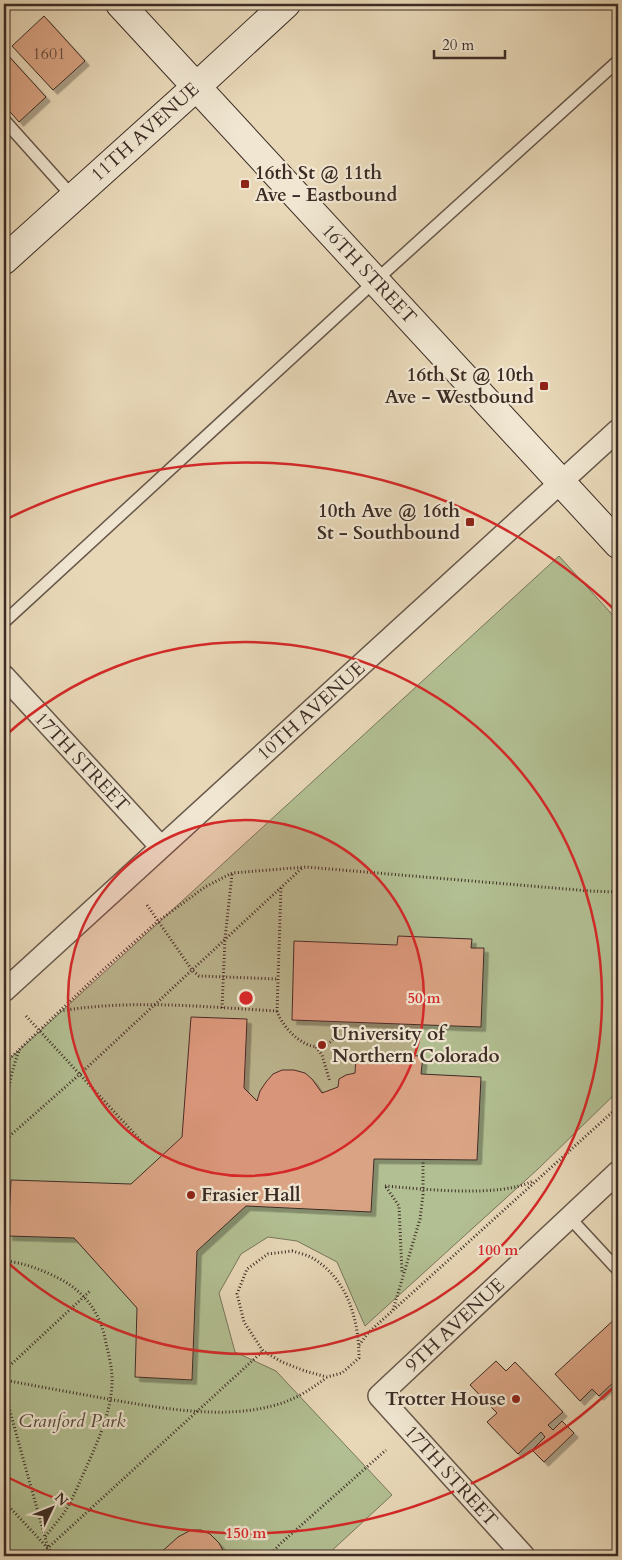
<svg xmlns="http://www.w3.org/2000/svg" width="622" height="1560" font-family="Cardo,serif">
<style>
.green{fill:#b2bf92;stroke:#77765c}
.building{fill:#daa484;stroke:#3c2c25;filter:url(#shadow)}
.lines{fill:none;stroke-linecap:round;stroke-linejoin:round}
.service-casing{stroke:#67574a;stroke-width:14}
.minor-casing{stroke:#67574a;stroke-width:24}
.secondary-casing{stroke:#3c2c25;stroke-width:30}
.path{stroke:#3c2c25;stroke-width:3;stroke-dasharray:1 2.5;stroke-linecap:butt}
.service{stroke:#f0e6d1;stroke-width:11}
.minor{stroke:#f0e6d1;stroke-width:21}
.secondary{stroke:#f0e6d1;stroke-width:28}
.ring{fill:none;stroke:#d62828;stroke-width:2.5}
.poi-dot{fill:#8f2418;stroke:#f0e6d1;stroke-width:2}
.labels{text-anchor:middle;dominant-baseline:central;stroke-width:4.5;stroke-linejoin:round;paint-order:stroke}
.number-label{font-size:16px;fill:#644a3d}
.street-label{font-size:19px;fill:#3c2c25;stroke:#f0e6d1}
.poi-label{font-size:19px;font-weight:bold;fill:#3c2c25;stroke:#f0e6d1;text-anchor:start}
.park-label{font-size:19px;font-style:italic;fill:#54493b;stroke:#f0e6d1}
.centre{fill:#d62828;stroke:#f0e6d1;stroke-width:2.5}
.ring-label{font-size:15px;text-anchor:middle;font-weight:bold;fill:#d62828;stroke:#f0e6d1;stroke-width:4.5;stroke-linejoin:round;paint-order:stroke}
</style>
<defs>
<filter id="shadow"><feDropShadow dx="4.5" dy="4.5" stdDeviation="0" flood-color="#0004"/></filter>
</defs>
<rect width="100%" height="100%" fill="#e8d8b8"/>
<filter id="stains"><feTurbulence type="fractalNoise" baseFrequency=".004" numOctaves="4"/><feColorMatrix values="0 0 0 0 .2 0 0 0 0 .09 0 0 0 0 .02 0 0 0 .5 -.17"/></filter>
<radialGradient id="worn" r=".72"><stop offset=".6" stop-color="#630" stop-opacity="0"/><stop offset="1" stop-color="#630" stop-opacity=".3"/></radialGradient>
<path class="green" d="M559 556 618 621V1091L538 1169 365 1326 337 1262 297 1241 268 1237 241 1254 219 1293 235 1352 276 1371 392 1495 326 1556H4V1064Z"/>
<path class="building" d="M44 16 85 61 53 90 12 46Z
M4 51 46 97 19 122 4 105Z
M398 936 472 939 471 948H484L481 1027 292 1020 294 941 397 945Z
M191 1017 247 1019 244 1088 257 1101 260 1091 266 1082 273 1074 282 1070H294L305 1073 312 1079 322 1093 338 1087 339 1079 346 1075 355 1073 356 1054 423 1056 421 1074 481 1077 477 1160 374 1159 371 1212 246 1206 197 1251 192 1380 135 1377 137 1308 74 1238 8 1236 11 1180 131 1184 182 1137Z
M618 1316V1378L599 1396 592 1389 580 1401 555 1374Z
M496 1361 506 1371 515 1362 563 1412 548 1425 553 1430 562 1421 574 1433 544 1462 532 1450 545 1437 541 1432 518 1454 487 1422 497 1413 470 1385Z
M191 1530H201L210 1534 219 1543 226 1556H157L178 1537Z"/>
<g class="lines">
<g class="service-casing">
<path id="service" d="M4 120 73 197
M4 622 375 281 618 61
M569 1217 618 1270"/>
</g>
<g class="minor-casing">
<path id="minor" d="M4 676 161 847
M4 991 618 430
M524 1556 379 1396 618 1172"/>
</g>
<g class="secondary-casing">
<path id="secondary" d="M120 4 618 544
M4 260 196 87 286 4"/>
</g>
<path class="path" d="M147 905 192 970 199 976 278 979
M222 1008 225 939 232 874
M60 1011C132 999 205 1007 277 1011L281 887
M277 1011C286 1037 325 1067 339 1028
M26 1016 143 1143
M316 1047 322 1055 330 1082
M4 1064 103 970 157 922 205 887 232 873 306 867 590 891 618 892
M4 1135C6 1106 8 1079 19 1051
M4 1141 80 1074 302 868
M385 1186C424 1189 499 1198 533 1181
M386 1187 399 1206 402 1273
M292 1251C299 1253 308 1255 314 1259 348 1280 359 1321 359 1358L342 1373 327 1377 305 1371 282 1362 263 1351 244 1322 237 1294 247 1269 268 1254Z
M4 1261C23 1262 45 1271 62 1280 87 1294 101 1315 106 1343 109 1356 113 1371 112 1385 110 1415 98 1441 86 1468 79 1483 73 1499 64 1513 58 1521 51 1529 45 1537
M393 1310 420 1219 423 1195V1162
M359 1345 369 1332 618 1107
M4 1371 91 1290
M4 1380C36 1386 69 1392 102 1398 155 1407 219 1420 272 1406 293 1401 310 1390 326 1378
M4 1390 48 1548
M4 1501 55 1556
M39 1556 263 1351
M269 1556 280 1544 386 1450"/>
<use href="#service" class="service"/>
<use href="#minor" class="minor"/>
<use href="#secondary" class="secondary"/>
</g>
<circle cx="246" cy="998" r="178" fill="#d62828" fill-opacity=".12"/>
<g class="ring">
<circle cx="246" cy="998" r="178"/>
<path d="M5 736A356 356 0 1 1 5 1260"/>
<path d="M618 1383A535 535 0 0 1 7 1477M7 519A535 535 0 0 1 618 613"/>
</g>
<g class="poi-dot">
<rect x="240" y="179" width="10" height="10" rx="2.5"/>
<rect x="539" y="381" width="10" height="10" rx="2.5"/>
<rect x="465" y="517" width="10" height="10" rx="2.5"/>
<circle cx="322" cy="1045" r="5"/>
<circle cx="191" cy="1195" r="5"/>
<circle cx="516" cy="1399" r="5"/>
</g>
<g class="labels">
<g class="number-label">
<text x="49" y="54">1601</text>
</g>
<g class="street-label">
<text transform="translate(145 132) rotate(-42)">11TH AVENUE</text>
<text transform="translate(369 274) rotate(47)">16TH STREET</text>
<text transform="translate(311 711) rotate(-42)">10TH AVENUE</text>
<text transform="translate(82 762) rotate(47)">17TH STREET</text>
<text transform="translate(455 1325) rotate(-43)">9TH AVENUE</text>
<text transform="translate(451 1476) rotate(48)">17TH STREET</text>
</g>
<g class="poi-label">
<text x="255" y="173">16th St @ 11th<tspan x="255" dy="22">Ave - Eastbound</tspan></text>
<text x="534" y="375" text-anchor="end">16th St @ 10th<tspan x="534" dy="22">Ave - Westbound</tspan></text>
<text x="460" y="511" text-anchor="end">10th Ave @ 16th<tspan x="460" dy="22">St - Southbound</tspan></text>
<text x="332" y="1034">University of<tspan x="332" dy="22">Northern Colorado</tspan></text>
<text x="201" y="1195">Frasier Hall</text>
<text x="506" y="1399" text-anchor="end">Trotter House</text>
</g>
<g class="park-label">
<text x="72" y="1421">Cranford Park</text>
</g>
</g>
<circle cx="246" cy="998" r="8" class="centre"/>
<g class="ring-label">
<text x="424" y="1003">50 m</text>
<text x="498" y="1255">100 m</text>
<text x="246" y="1538">150 m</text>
</g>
<rect width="622" height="1560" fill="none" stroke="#e8d8b8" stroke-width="20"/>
<rect x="5" y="5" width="612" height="1550" fill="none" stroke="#3c2c25" stroke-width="2.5"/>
<rect x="10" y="10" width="602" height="1540" fill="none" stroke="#3c2c25"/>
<g transform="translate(52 1508) rotate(47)" stroke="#f0e6d1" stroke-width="4" paint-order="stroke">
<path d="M0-4L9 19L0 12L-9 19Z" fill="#3c2c25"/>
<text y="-8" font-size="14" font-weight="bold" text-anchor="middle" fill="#3c2c25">N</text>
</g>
<path d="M434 50v8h71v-8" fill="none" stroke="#3c2c25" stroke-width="2.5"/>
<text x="442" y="50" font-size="15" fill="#3c2c25" stroke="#f0e6d1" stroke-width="4" paint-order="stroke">20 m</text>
<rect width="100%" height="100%" filter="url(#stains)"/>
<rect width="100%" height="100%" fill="url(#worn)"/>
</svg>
